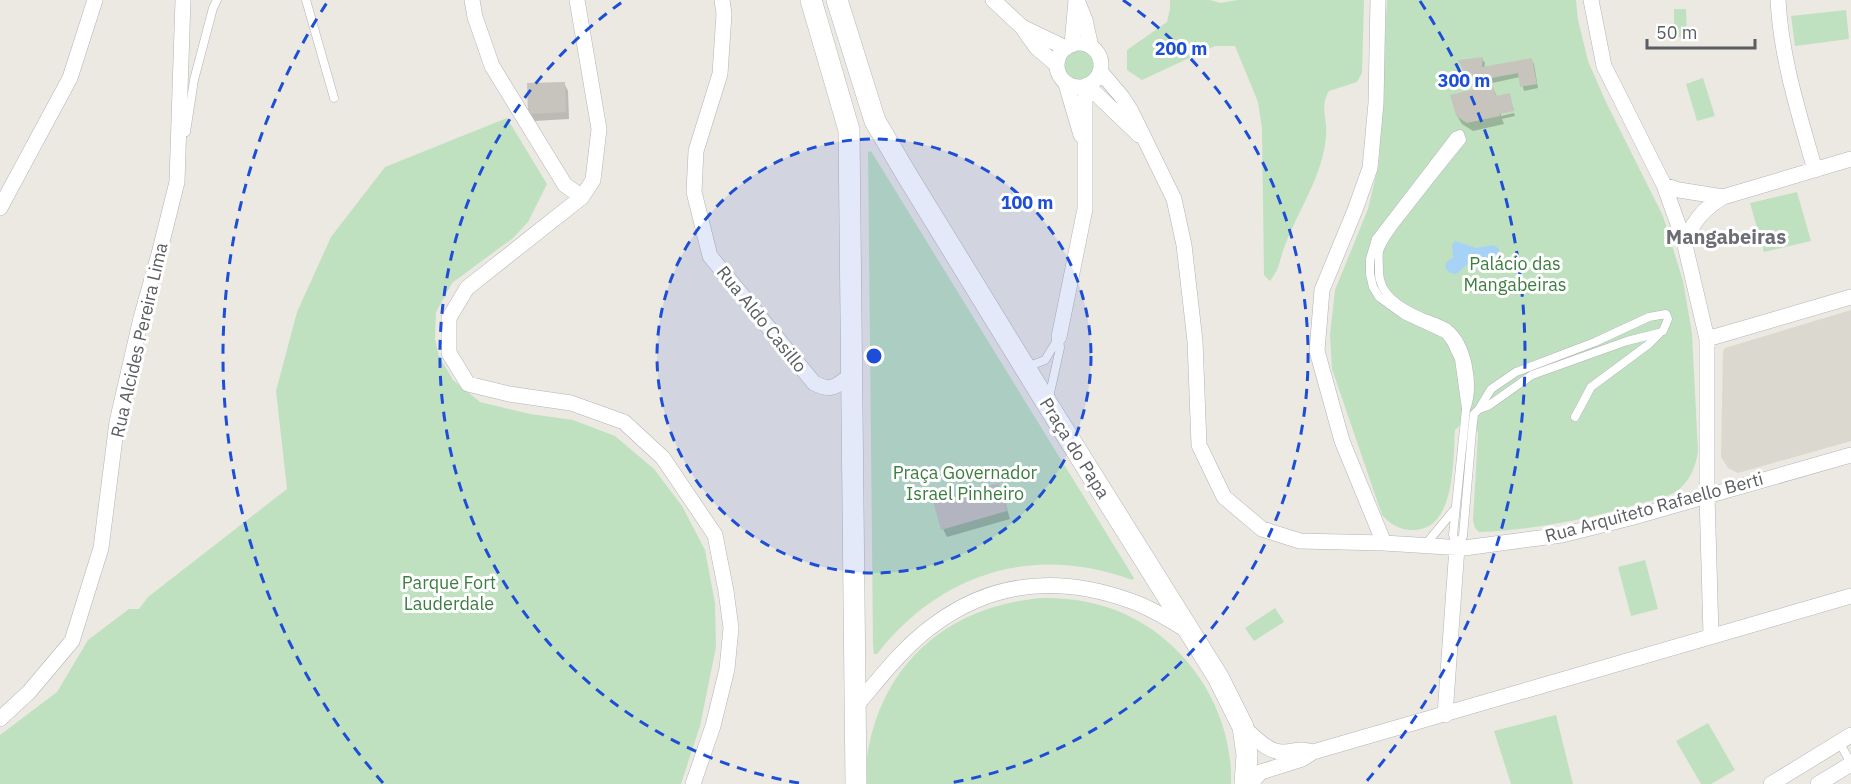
<svg xmlns="http://www.w3.org/2000/svg" width="1851" height="784" font-family="'IBM Plex Sans',sans-serif">
<style>
.education{fill:#dbd8d0}
.green{fill:#c0e1c0}
.water{fill:#a6d2f6}
.shadow{fill:#0003}
.building{fill:#c7c4be}
.lines{fill:none;stroke-linecap:round;stroke-linejoin:round}
.lane-casing{stroke:#b2b4b8;stroke-width:9}
.street-casing{stroke:#b2b4b8;stroke-width:16}
.secondary-casing{stroke:#b3b6ba;stroke-width:22}
.lane{stroke:#fff;stroke-width:8}
.street{stroke:#fff;stroke-width:15}
.secondary{stroke:#fff;stroke-width:21}
.ring{fill:none;stroke:#1d4ed8;stroke-width:3;stroke-dasharray:10 8}
.labels{text-anchor:middle;dominant-baseline:central;stroke-width:6;stroke-linejoin:round;paint-order:stroke}
.park-label{font-size:18px;fill:#3c7e40;stroke:#fff}
.street-label{font-size:18px;fill:#5a5d61;stroke:#fff}
.neighbourhood-label{font-size:20px;font-weight:bold;fill:#6b6e73;stroke:#fff}
.centre{fill:#1d4ed8;stroke:#fff;stroke-width:3}
.ring-label{font-size:18px;text-anchor:middle;font-weight:bold;fill:#1d4ed8;stroke:#fff;stroke-width:6;stroke-linejoin:round;paint-order:stroke}
</style>
<rect width="100%" height="100%" fill="#ebe9e1"/>
<path class="education" d="M1851 310V441L1738 473 1728 468 1721 457 1723 351 1725 348Z"/>
<path class="green" d="M1170 0H1210L1220 3 1238 0H1364L1362 73 1357 82 1329 91C1319 107 1328 119 1326 136 1323 176 1298 210 1284 248 1278 264 1281 266 1270 281L1264 275 1262 128 1258 102 1235 46H1215L1142 80 1127 70V50L1167 22 1170 9Z
M1387 0H1576L1578 20 1588 61 1605 100 1663 216 1683 281 1692 333 1698 451C1696 466 1690 481 1677 491 1668 497 1653 500 1642 503 1589 519 1534 530 1479 532L1475 528 1473 521 1478 433 1476 427 1459 426 1455 430C1453 458 1456 528 1415 530 1401 531 1390 524 1382 515L1332 369 1330 335 1335 290 1368 209 1379 163Z
M1674 9H1686L1687 37H1674Z
M1846 10 1849 39 1795 46 1791 16Z
M1063 65a16 16 0 1 1 32 0a16 16 0 1 1-32 0Z
M1703 78 1715 116 1697 121 1686 84Z
M507 118 547 184 528 222 513 238 452 283 436 312 435 339 439 356 453 380 480 402 530 414 573 420 615 436 654 469 682 506 705 550 715 603 716 647 700 726 681 784H0V735L57 692 88 640 129 609H139L148 597 287 489 276 391 297 312 331 237 385 167Z
M871 151 1134 578 1132 580C1034 544 941 572 877 654H874L873 645 868 152Z
M1797 192 1811 241 1764 252 1750 203Z
M1645 560 1658 609 1631 616 1618 567Z
M1043 598C1064 598 1083 600 1103 606 1179 628 1234 705 1231 784H865C868 677 938 606 1043 598Z
M1275 608 1284 622 1254 641 1245 628Z
M1556 715 1573 784H1511L1494 731Z
M1708 723 1735 770 1711 784H1701L1676 741Z"/>
<path class="water" d="M1455 241 1476 248 1494 245 1499 249V256L1494 260 1472 259 1457 274C1452 274 1441 270 1447 262 1448 260 1451 259 1453 258L1452 245Z"/>
<path class="shadow" d="M1482 59 1485 63 1484 68 1531 60 1534 64 1538 88 1524 91 1520 77 1483 85V89L1493 87 1497 97 1509 95 1514 110 1501 112V116L1514 113 1515 116 1502 119 1504 124 1473 131 1462 124 1457 116 1475 91 1460 62Z
M564 83 568 91 569 119 534 121 529 113Z
M998 484 1002 492 1010 519 947 537 943 529Z"/>
<path class="building" d="M1483 57 1482 67 1532 58 1537 84 1520 87 1518 73 1481 80V85L1471 87 1458 60Z
M565 82 566 112 528 114 527 83Z
M1493 85 1496 96 1510 93 1514 111 1500 114V116L1467 123 1456 116 1450 95Z
M999 483 1007 511 941 530 933 501Z"/>
<g class="lines">
<g class="lane-casing">
<path id="lane" d="M306 0 334 98
M186 132 194 80 213 8 217 0
M1666 314 1668 319 1663 331 1659 333 1627 341 1532 375 1488 406 1479 409 1491 389 1516 372 1595 342 1649 317Z
M1027 367 1045 360 1059 337 1060 348 1050 393 1051 400
M1575 417 1591 387 1649 344 1658 335
M1425 545 1455 509
M1457 547 1453 535 1466 409C1475 386 1468 344 1448 328 1440 323 1431 320 1422 317 1402 308 1378 295 1379 270 1379 264 1378 257 1379 251 1384 236 1397 222 1407 209 1425 186 1443 163 1462 140L1460 134 1455 136 1376 239 1370 259V274L1373 287 1379 297 1404 315 1445 334 1451 342 1459 359 1466 409
M1457 547 1463 536 1472 431 1474 414 1479 409
M1839 742 1851 763"/>
</g>
<g class="street-casing">
<path id="street" d="M472 0 475 17 492 66 565 185 582 197
M577 0 599 129 593 180 582 197 467 288 449 318V353L468 384 509 394 571 403 624 422 663 458 715 535 726 591 731 628 727 669 713 726 693 784
M722 0 724 14 720 74 696 151 694 192 710 256 814 383C833 393 837 385 852 374
M993 0 1022 27 1066 48
M1077 0 1085 20 1091 47
M1378 0 1376 103 1370 168 1355 210 1322 290 1317 351 1342 441 1384 543
M1591 0 1604 66 1664 185 1684 241 1707 339V495L1711 635
M1778 0C1781 58 1799 114 1815 170
M1024 30 1037 48 1057 65
M1057 65a22 22 0 1 1 44 0a22 22 0 1 1-44 0Z
M1072 45 1076 0
M1100 71 1122 97 1131 111 1174 199 1184 245 1195 341 1199 445 1224 497 1262 529 1300 541 1384 543 1464 548 1562 535 1630 518 1851 455
M1066 84 1081 135
M1087 85 1139 135
M1664 185 1679 190 1723 197C1702 210 1696 219 1684 241
M1723 197 1851 159
M0 208 70 78 95 0
M1059 337 1085 209V86
M1707 339 1851 297
M856 706C880 678 904 646 935 624 995 580 1062 576 1131 601 1151 608 1170 620 1188 631
M1445 715 1457 547
M0 719 29 692 72 641 101 548 117 422 141 318 159 254 177 182 183 0
M1243 727C1255 737 1268 753 1284 752 1297 751 1299 748 1313 752L1302 759 1261 772 1250 784
M1313 752 1851 596
M1771 784 1851 735
M1818 784 1851 764"/>
</g>
<g class="secondary-casing">
<path id="secondary" d="M811 0 849 130 856 784
M837 0 875 121 908 177 1051 410 1218 677 1243 727 1247 755 1245 784"/>
</g>
<use href="#lane" class="lane"/>
<use href="#street" class="street"/>
<use href="#secondary" class="secondary"/>
</g>
<circle cx="874" cy="356" r="217" fill="#1d4ed8" fill-opacity=".12"/>
<g class="ring">
<circle cx="874" cy="356" r="217"/>
<path d="M799 783A434 434 0 0 1 625 0M1123 0A434 434 0 0 1 949 783"/>
<path d="M383 783A651 651 0 0 1 328 1M1420 1A651 651 0 0 1 1365 783"/>
</g>
<g class="labels">
<g class="park-label">
<text x="1515" y="263">Palácio das<tspan x="1515" dy="21">Mangabeiras</tspan></text>
<text x="965" y="472">Praça Governador<tspan x="965" dy="21">Israel Pinheiro</tspan></text>
<text x="449" y="582">Parque Fort<tspan x="449" dy="21">Lauderdale</tspan></text>
</g>
<g class="street-label">
<text transform="translate(762 319) rotate(51)">Rua Aldo Casillo</text>
<text transform="translate(139 340) rotate(-77)">Rua Alcides Pereira Lima</text>
<text transform="translate(1075 448) rotate(58)">Praça do Papa</text>
<text transform="translate(1654 507) rotate(-15)">Rua Arquiteto Rafaello Berti</text>
</g>
<g class="neighbourhood-label">
<text x="1726" y="236">Mangabeiras</text>
</g>
</g>
<circle cx="874" cy="356" r="9" class="centre"/>
<g class="ring-label">
<text x="1181" y="55">200 m</text>
<text x="1464" y="87">300 m</text>
<text x="1027" y="209">100 m</text>
</g>
<path d="M1647 39v9h108v-9" fill="none" stroke="#5a5d61" stroke-width="3"/>
<text x="1656" y="39" font-size="18" fill="#5a5d61" stroke="#ffffff" stroke-width="4.5" paint-order="stroke">50 m</text>
</svg>
